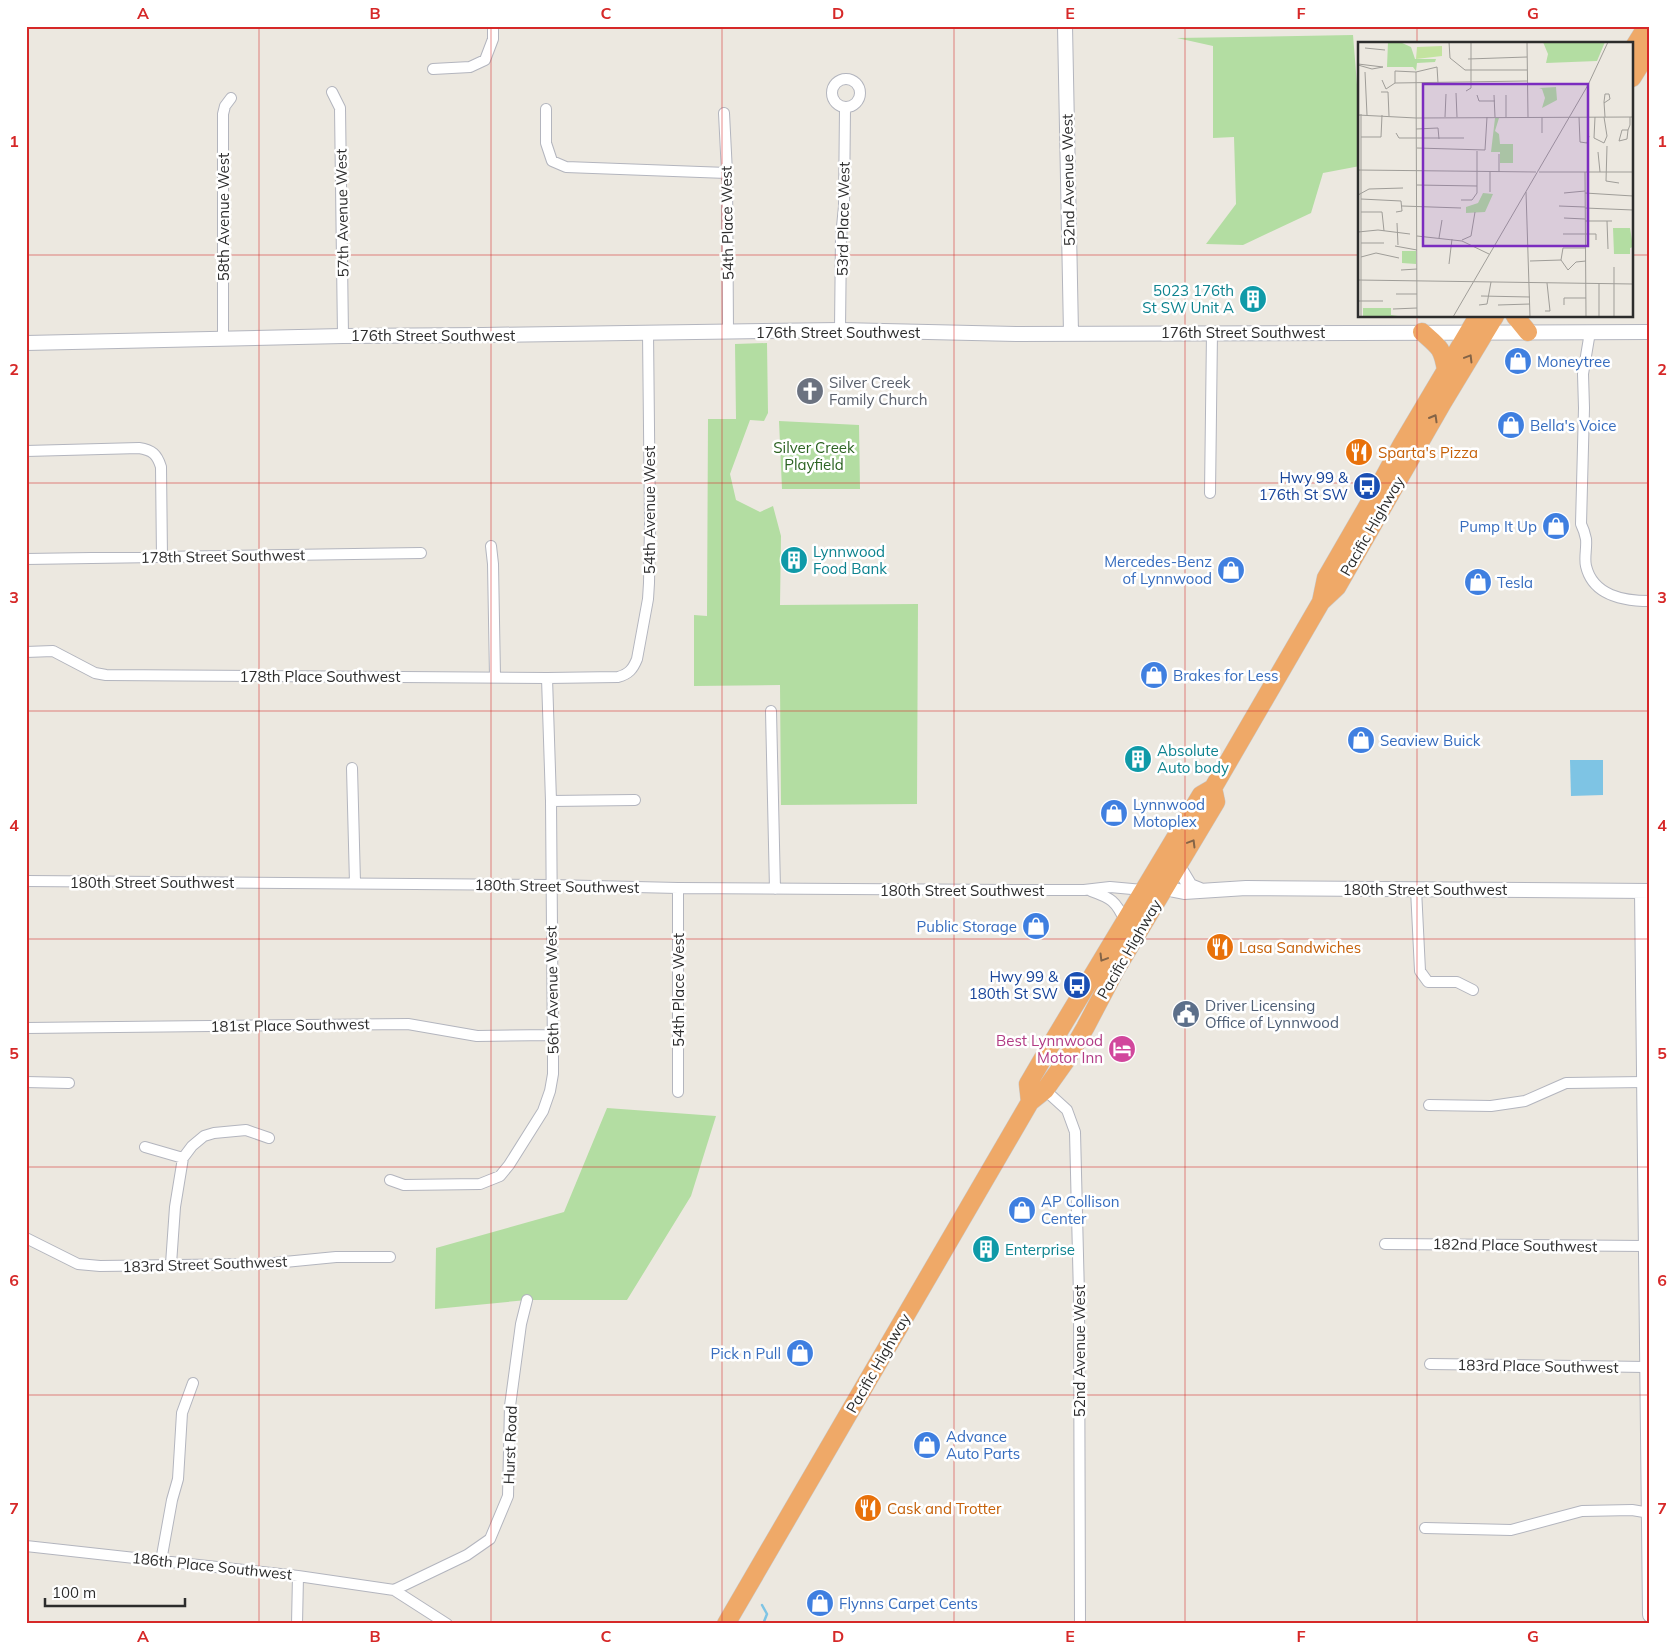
<svg xmlns="http://www.w3.org/2000/svg" width="1676" height="1650" font-family="Mulish,sans-serif">
<style>
.green{fill:#b3dda2}
.water{fill:#7ec4e4}
.lines{fill:none;stroke-linecap:round;stroke-linejoin:round}
.stream{stroke:#7ec4e4;stroke-width:2.5}
.street-casing{stroke:#b3b5be;stroke-width:12}
.secondary-casing{stroke:#b3b5be;stroke-width:16}
.highway-casing{stroke:#c8c8c8;stroke-width:19}
.street{stroke:#fff;stroke-width:10}
.secondary{stroke:#fff;stroke-width:14}
.highway{stroke:#efa968;stroke-width:18}
.oneway{stroke:#846447}
.grid{fill:none;stroke:#d62828;stroke-width:1;stroke-opacity:0.55}
.labels{text-anchor:middle;dominant-baseline:central;stroke-width:5;stroke-linejoin:round;paint-order:stroke}
.street-label{font-size:15px;fill:#2c2c2c;stroke:#fff}
.culture-label{font-size:15px;fill:#0d838f;stroke:#fff;text-anchor:start}
.shop-label{font-size:15px;fill:#366cbe;stroke:#fff;text-anchor:start}
.worship-label{font-size:15px;fill:#5b616d;stroke:#fff;text-anchor:start}
.park-label{font-size:15px;fill:#2c6322;stroke:#fff}
.food-label{font-size:15px;fill:#c56008;stroke:#fff;text-anchor:start}
.transit-label{font-size:15px;fill:#164399;stroke:#fff;text-anchor:end}
.service-label{font-size:15px;fill:#4e5e75;stroke:#fff;text-anchor:start}
.hotel-label{font-size:15px;fill:#b23c85;stroke:#fff;text-anchor:end}
.inset-road{fill:none;stroke:#9f9d98;stroke-width:1}
.view{fill:#7b2cbf;fill-opacity:0.15;stroke:#7b2cbf;stroke-width:2.5}
.inset-edge{fill:none;stroke:#2c2c2c;stroke-width:2.5}
.neatline{fill:none;stroke:#d62828;stroke-width:2}
.grid-label{font-size:16px;text-anchor:middle;font-weight:bold;fill:#d62828}
</style>
<rect width="100%" height="100%" fill="#ece8e0"/>
<path class="green" d="M1353 35 1360 122V166L1323 173 1311 213 1243 245 1206 244 1236 204 1234 137 1213 138V46L1177 38Z
M767 343 768 413 764 421 750 420 730 474 736 500 760 512 773 506 781 536 780 605 918 604 917 804 781 805 780 685 694 686V615L707 616 708 419H736L735 344Z
M779 421 859 425 860 489H782Z
M607 1108 716 1116 691 1196 627 1300H527L435 1309 436 1248 564 1212Z"/>
<path class="water" d="M1570 760H1603V795L1571 796Z"/>
<g class="lines">
<path class="stream" d="M762 1605 767 1614 763 1624"/>
<g class="street-casing">
<path id="street" d="M433 69 470 67 485 60 493 39V26
M832 93a14 14 0 1 1 28 0a14 14 0 1 1-28 0Z
M332 92 340 108 343 336
M546 109V143L552 161 566 167 727 173
M724 113 727 173 728 332
M840 330 841 237 844 206 845 108
M1590 332 1583 374 1584 408 1581 524C1583 528 1585 534 1586 539 1587 548 1584 558 1586 566 1593 596 1624 601 1650 601
M223 338V114L225 106 231 98
M26 451 139 448C152 450 157 454 161 467L162 558
M1210 493 1212 332
M491 546 493 564 495 677
M26 559 421 553
M26 652 53 651 95 673 106 675 547 678 618 677C629 674 633 669 637 659L648 599 649 583 650 523 648 332
M771 711 775 889
M352 768 355 883
M551 801 635 800
M26 881 550 885 678 888 1013 890H1084L1110 887 1143 890
M678 888V1092
M1416 889 1420 971 1428 982H1457L1473 990
M1091 891C1111 898 1116 901 1125 921
M26 1028 408 1024 477 1036 553 1035
M26 1082 69 1083
M1045 1090 1067 1110 1075 1132 1079 1296 1080 1624
M1429 1105 1491 1106 1525 1101 1566 1083 1645 1082
M145 1147 183 1158 192 1146 204 1136 214 1133 246 1130 269 1138
M390 1180 404 1185 480 1184 500 1176 509 1165 543 1111 550 1091 553 1074V1059L551 801 547 678
M26 1238 78 1264 100 1266 264 1264 336 1257H390
M1385 1244 1645 1246
M171 1264 175 1207 183 1158
M1430 1364 1646 1367
M1425 1528 1511 1530 1582 1511 1632 1510 1650 1513
M26 1546 298 1576 394 1590 447 1624
M161 1561 172 1500 178 1479 182 1413 193 1383
M394 1590 467 1555 490 1539 508 1496 510 1406 521 1324 527 1300
M297 1624 298 1576"/>
</g>
<g class="secondary-casing">
<path id="secondary" d="M1065 26 1071 333
M26 343 343 336 483 335 840 330 1016 334 1650 332
M1178 866 1190 886 1200 890
M1165 887 1174 890 1184 892 1246 888 1650 891
M1642 891 1650 1615"/>
</g>
<g class="highway-casing">
<path id="highway" d="M1632 50 1647 26
M1632 78 1650 49
M1515 316 1528 332
M1422 332C1439 347 1442 347 1446 370
M1321 602 1326 578 1378 488 1402 444 1478 316
M1030 1102 1028 1084 1049 1048 1201 795 1213 788 1321 602 1337 587 1443 402 1495 316
M726 1624 1030 1102 1045 1090 1067 1059 1085 1028 1115 971 1216 802 1213 788"/>
</g>
<use href="#street" class="street"/>
<use href="#secondary" class="secondary"/>
<use href="#highway" class="highway"/>
</g>
<defs><path id="oneway-chevron" d="M-2-3.5L2.5 0L-2 3.5" fill="none" stroke-width="1.6" stroke-linecap="round" stroke-linejoin="round" transform="scale(1.25)"/></defs>
<g class="oneway">
<use href="#oneway-chevron" transform="translate(1469 358) rotate(-59)"/>
<use href="#oneway-chevron" transform="translate(1434 418) rotate(-60)"/>
<use href="#oneway-chevron" transform="translate(1192 843) rotate(-59)"/>
<use href="#oneway-chevron" transform="translate(1103 958) rotate(121)"/>
</g>
<path class="grid" d="M259 26V1624M491 26V1624M722 26V1624M954 26V1624M1185 26V1624M1417 26V44M26 255H1360M1632 255H1650M1417 316V1624M26 483H1650M26 711H1650M26 939H1650M26 1167H1650M26 1395H1650"/>
<defs>
<g id="building-disc" transform="scale(1.4375)"><circle r="9.5" fill="#0f9aa8" stroke="#fff"/><path d="M-4-6H4V6H1V3H-1V6H-4ZM-2.5-4.3h1.7v1.8h-1.7ZM.8-4.3h1.7v1.8H.8ZM-2.5-1h1.7V.8h-1.7ZM.8-1h1.7V.8H.8Z" fill="#fff"/></g>
<g id="shop-disc" transform="scale(1.4375)"><circle r="9.5" fill="#3f7fe0" stroke="#fff"/><path d="M-5-2.5h2.3a2.7 3.5 0 0 1 5.4 0H5L5.5 6h-11ZM-1.5-2.5h3a1.5 2.3 0 0 0-3 0Z" fill="#fff"/></g>
<g id="church-disc" transform="scale(1.4375)"><circle r="9.5" fill="#6b7280" stroke="#fff"/><path d="M-1.2-6h2.4v3.5h3.3v2.4h-3.3V6h-2.4V-.1h-3.3v-2.4h3.3Z" fill="#fff"/></g>
<g id="restaurant-disc" transform="scale(1.4375)"><circle r="9.5" fill="#e8710a" stroke="#fff"/><path d="M-5-6h1v4h1v-4h1v4h1v-4h1v5L-1.5 .5V6h-2V.5L-5-1ZM5-6V6H3V1.5H1.5Q1.5-4 5-6Z" fill="#fff"/></g>
<g id="bus-disc" transform="scale(1.4375)"><circle r="9.5" fill="#1a4fb4" stroke="#fff"/><path d="M-5-6H5V4H4V6H2V4H-2V6H-4V4H-5ZM-3.5-4V0h7V-4ZM-3.5 1.2v1.5H-2V1.2ZM2 1.2v1.5H3.5V1.2Z" fill="#fff"/></g>
<g id="civic-disc" transform="scale(1.4375)"><circle r="9.5" fill="#5c6f8a" stroke="#fff"/><path d="M-.6-6.5H3V-4.5H.6V-3L4-1V1h2V6H-6V1h2V-1L-.6-3ZM-1.2 2.5V6h2.4V2.5Z" fill="#fff"/></g>
<g id="hotel-disc" transform="scale(1.4375)"><circle r="9.5" fill="#d1479c" stroke="#fff"/><path d="M-6-4.5h1.5V1H6V5H4.5V3h-9V5H-6ZM-4 0a1.8 1.8 0 1 1 3.6 0ZM.5 0V-2.5h3Q6-2.5 6 0Z" fill="#fff"/></g>
</defs>
<g fill-rule="evenodd">
<use href="#building-disc" x="1253" y="299"/>
<use href="#shop-disc" x="1518" y="361"/>
<use href="#church-disc" x="810" y="391"/>
<use href="#shop-disc" x="1511" y="425"/>
<use href="#restaurant-disc" x="1359" y="452"/>
<use href="#bus-disc" x="1367" y="486"/>
<use href="#shop-disc" x="1556" y="526"/>
<use href="#building-disc" x="794" y="560"/>
<use href="#shop-disc" x="1231" y="570"/>
<use href="#shop-disc" x="1478" y="582"/>
<use href="#shop-disc" x="1154" y="675"/>
<use href="#shop-disc" x="1361" y="740"/>
<use href="#building-disc" x="1138" y="759"/>
<use href="#shop-disc" x="1114" y="813"/>
<use href="#shop-disc" x="1036" y="926"/>
<use href="#restaurant-disc" x="1220" y="947"/>
<use href="#bus-disc" x="1077" y="985"/>
<use href="#civic-disc" x="1186" y="1014"/>
<use href="#hotel-disc" x="1122" y="1049"/>
<use href="#shop-disc" x="1022" y="1210"/>
<use href="#building-disc" x="986" y="1249"/>
<use href="#shop-disc" x="800" y="1353"/>
<use href="#shop-disc" x="927" y="1445"/>
<use href="#restaurant-disc" x="868" y="1508"/>
<use href="#shop-disc" x="820" y="1603"/>
</g>
<g class="labels">
<g class="street-label">
<text transform="translate(1068 180) rotate(-91)">52nd Avenue West</text>
<text transform="translate(342 213) rotate(-91)">57th Avenue West</text>
<text transform="translate(223 217) rotate(-90)">58th Avenue West</text>
<text transform="translate(843 219) rotate(-89)">53rd Place West</text>
<text transform="translate(727 223) rotate(-91)">54th Place West</text>
<text x="838" y="332">176th Street Southwest</text>
<text x="1243" y="332">176th Street Southwest</text>
<text x="433" y="335">176th Street Southwest</text>
<text transform="translate(649 510) rotate(-90)">54th Avenue West</text>
<text transform="translate(1372 526) rotate(-60)">Pacific Highway</text>
<text transform="translate(223 556) rotate(-1)">178th Street Southwest</text>
<text x="320" y="676">178th Place Southwest</text>
<text x="152" y="882">180th Street Southwest</text>
<text transform="translate(557 886) rotate(1)">180th Street Southwest</text>
<text x="1425" y="889">180th Street Southwest</text>
<text x="962" y="890">180th Street Southwest</text>
<text transform="translate(1129 949) rotate(-60)">Pacific Highway</text>
<text transform="translate(552 990) rotate(-91)">56th Avenue West</text>
<text transform="translate(678 990) rotate(-90)">54th Place West</text>
<text transform="translate(290 1025) rotate(-1)">181st Place Southwest</text>
<text transform="translate(1515 1245) rotate(1)">182nd Place Southwest</text>
<text transform="translate(205 1264) rotate(-2)">183rd Street Southwest</text>
<text transform="translate(1079 1351) rotate(-90)">52nd Avenue West</text>
<text transform="translate(878 1363) rotate(-60)">Pacific Highway</text>
<text transform="translate(1538 1366) rotate(1)">183rd Place Southwest</text>
<text transform="translate(510 1445) rotate(-88)">Hurst Road</text>
<text transform="translate(212 1566) rotate(6)">186th Place Southwest</text>
</g>
<g class="culture-label">
<text x="1234" y="290" text-anchor="end">5023 176th<tspan x="1234" dy="17">St SW Unit A</tspan></text>
<text x="813" y="551">Lynnwood<tspan x="813" dy="17">Food Bank</tspan></text>
<text x="1157" y="750">Absolute<tspan x="1157" dy="17">Auto body</tspan></text>
<text x="1005" y="1249">Enterprise</text>
</g>
<g class="shop-label">
<text x="1537" y="361">Moneytree</text>
<text x="1530" y="425">Bella's Voice</text>
<text x="1537" y="526" text-anchor="end">Pump It Up</text>
<text x="1212" y="561" text-anchor="end">Mercedes-Benz<tspan x="1212" dy="17">of Lynnwood</tspan></text>
<text x="1497" y="582">Tesla</text>
<text x="1173" y="675">Brakes for Less</text>
<text x="1380" y="740">Seaview Buick</text>
<text x="1133" y="804">Lynnwood<tspan x="1133" dy="17">Motoplex</tspan></text>
<text x="1017" y="926" text-anchor="end">Public Storage</text>
<text x="1041" y="1201">AP Collison<tspan x="1041" dy="17">Center</tspan></text>
<text x="781" y="1353" text-anchor="end">Pick n Pull</text>
<text x="946" y="1436">Advance<tspan x="946" dy="17">Auto Parts</tspan></text>
<text x="839" y="1603">Flynns Carpet Cents</text>
</g>
<g class="worship-label">
<text x="829" y="382">Silver Creek<tspan x="829" dy="17">Family Church</tspan></text>
</g>
<g class="park-label">
<text x="814" y="447">Silver Creek<tspan x="814" dy="17">Playfield</tspan></text>
</g>
<g class="food-label">
<text x="1378" y="452">Sparta's Pizza</text>
<text x="1239" y="947">Lasa Sandwiches</text>
<text x="887" y="1508">Cask and Trotter</text>
</g>
<g class="transit-label">
<text x="1348" y="477">Hwy 99 &amp;<tspan x="1348" dy="17">176th St SW</tspan></text>
<text x="1058" y="976">Hwy 99 &amp;<tspan x="1058" dy="17">180th St SW</tspan></text>
</g>
<g class="service-label">
<text x="1205" y="1005">Driver Licensing<tspan x="1205" dy="17">Office of Lynnwood</tspan></text>
</g>
<g class="hotel-label">
<text x="1103" y="1040">Best Lynnwood<tspan x="1103" dy="17">Motor Inn</tspan></text>
</g>
</g>
<g transform="translate(1358 42)">
<rect width="275" height="275" fill="#ece8e0"/>
<path d="M30 0H42L53 5 57 17H78L77 20 59 21 58 29 55 25H29ZM185 0H247L239 19 188 21 190 12ZM198 45 199 58 184 66 187 56 184 47 181 46ZM137 76H141L137 89 141 92 142 102H155V121H142V110H133ZM125 151 135 152 127 170 108 171V165L120 161ZM255 186H272L275 205 272 206V212H256ZM44 209H58V222L44 221ZM5 266H33V273L47 275H5Z" fill="#b3dda2"/>
<path d="M84 4V14L58 17 59 5Z" fill="#c3e39f"/>
<path class="inset-road" d="M91 0 92 16 107 28H169M169 0 170 75M7 6 27 8M110 17 169 15M0 22 25 25 14 27 0 23M7 30 9 73M58 30 59 275M24 38 28 47 37 41 170 39M37 41V29L58 30 79 25 80 41M108 49 113 46V0M23 50H30L31 74M98 51 99 75M119 53 121 59H137M136 53 137 75M246 61 252 57 251 52H247L246 60 247 75M3 72V275M0 73 58 76 275 75M87 75 88 52M148 75V53M221 75 222 100 229 101 231 94M237 75 236 96 246 101 249 94 246 75M58 87 80 86 81 97M270 88 269 97 261 99 264 88H270L272 83V75M38 91 41 96H106M184 91V75M3 95H23L24 73M249 104 248 139 261 141M59 106 127 108 129 75M240 110 242 130M141 112V130M0 128 178 130M132 129V150M181 130H275M227 130 228 275M59 143 119 144M168 150 172 275M206 151 227 149M227 151 275 154M0 153 11 147 45 146M3 157 43 159 44 169 38 170M103 158H114L119 151V109M44 164 103 166M201 164 227 165M227 166 275 168M3 170H24L26 189M206 176 227 177M227 179H254M249 179 250 207M39 181 40 203M0 190 20 188 52 192M205 192H238V198M59 194 104 199 131 212M81 196 84 178M104 198 113 194 117 170M3 201H26M37 204 59 208M3 215 18 211 41 216M203 218 205 206H227M203 218 210 228 218 220 228 219M172 219 203 218M91 222 94 197M43 228 59 227M0 238 275 242M241 241V275M38 252H59M123 254 172 255M0 259H25M121 263 129 262 133 240M140 263 172 262M206 263V256H228M35 267 59 266M187 269H192L189 241M95 275 230 43 250 0M125 275H158M256 275V225"/>
<path class="view" d="M65 42H230V204H65Z"/>
<rect width="275" height="275" class="inset-edge"/>
</g>
<rect width="1676" height="1650" fill="none" stroke="#ffffff" stroke-width="55"/>
<path d="M45 1598v8h140v-8" fill="none" stroke="#2c2c2c" stroke-width="2.5"/>
<text x="52" y="1598" font-size="15" fill="#2c2c2c" stroke="#ffffff" stroke-width="4" paint-order="stroke">100 m</text>
<rect x="28" y="28" width="1620" height="1594" class="neatline"/>
<g class="grid-label">
<text x="143" y="19">A</text>
<text x="375" y="19">B</text>
<text x="606" y="19">C</text>
<text x="838" y="19">D</text>
<text x="1070" y="19">E</text>
<text x="1301" y="19">F</text>
<text x="1533" y="19">G</text>
<text x="14" y="147">1</text>
<text x="1662" y="147">1</text>
<text x="14" y="375">2</text>
<text x="1662" y="375">2</text>
<text x="14" y="603">3</text>
<text x="1662" y="603">3</text>
<text x="14" y="831">4</text>
<text x="1662" y="831">4</text>
<text x="14" y="1059">5</text>
<text x="1662" y="1059">5</text>
<text x="14" y="1286">6</text>
<text x="1662" y="1286">6</text>
<text x="14" y="1514">7</text>
<text x="1662" y="1514">7</text>
<text x="143" y="1642">A</text>
<text x="375" y="1642">B</text>
<text x="606" y="1642">C</text>
<text x="838" y="1642">D</text>
<text x="1070" y="1642">E</text>
<text x="1301" y="1642">F</text>
<text x="1533" y="1642">G</text>
</g>
</svg>
